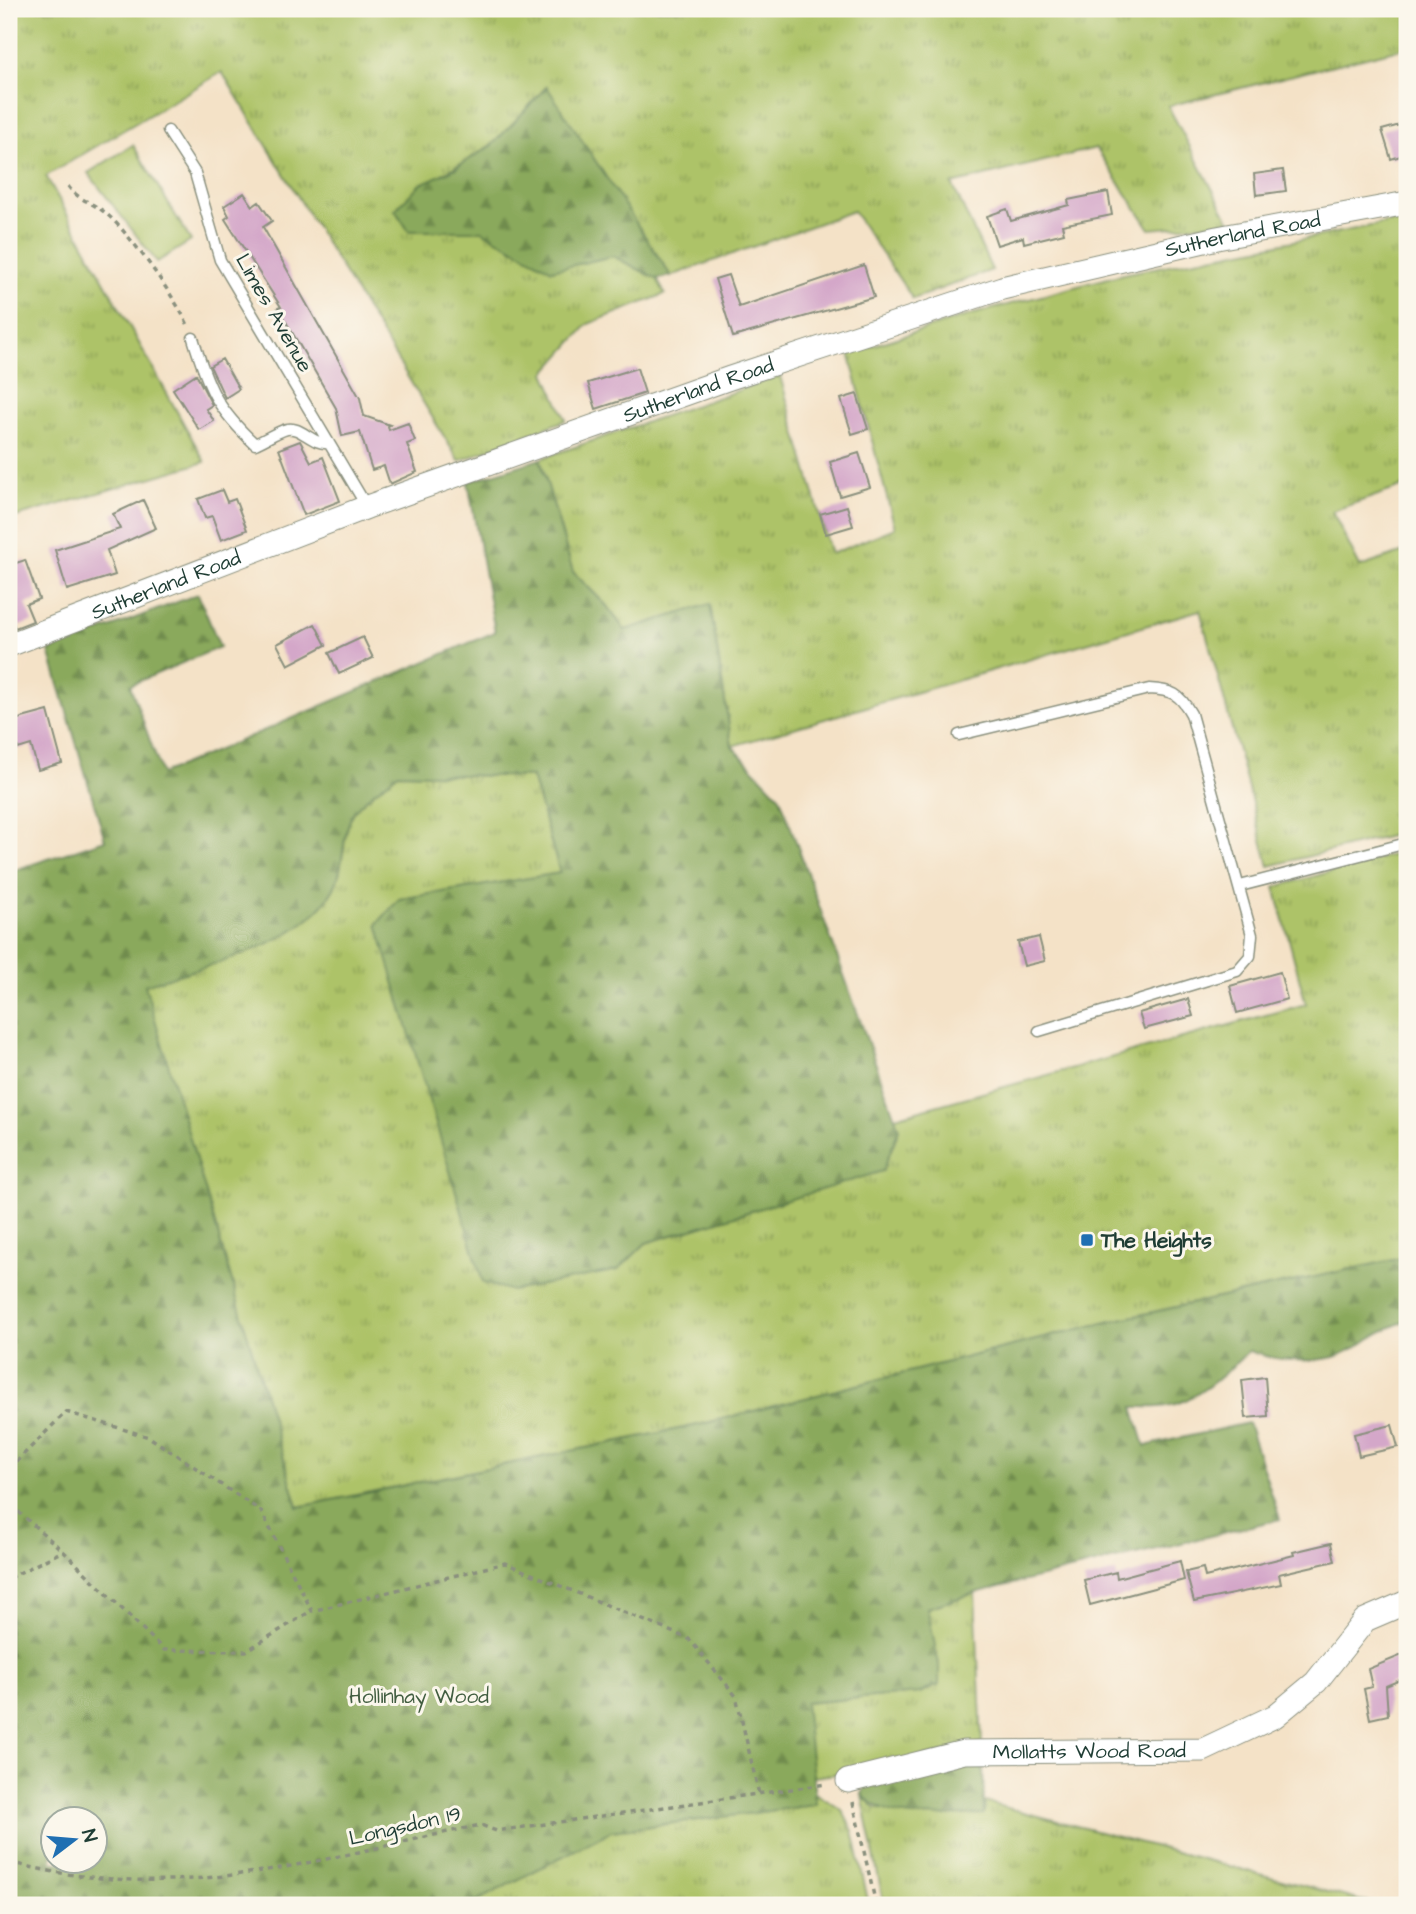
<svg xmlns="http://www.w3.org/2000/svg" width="1416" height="1914" font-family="'Architects Daughter',sans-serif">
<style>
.grass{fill:url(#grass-tufts);stroke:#66804e;stroke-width:2}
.forest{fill:url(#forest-firs);stroke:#547348;stroke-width:2;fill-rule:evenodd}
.green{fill:#adc368;stroke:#66804e;stroke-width:2}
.building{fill:#d4a7c9}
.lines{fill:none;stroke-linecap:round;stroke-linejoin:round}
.service-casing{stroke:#8a907e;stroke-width:13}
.minor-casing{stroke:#8a907e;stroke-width:25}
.path{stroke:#8a907e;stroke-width:3.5;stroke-dasharray:5 5;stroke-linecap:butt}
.service{stroke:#fff;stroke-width:10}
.minor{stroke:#fff;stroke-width:23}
.poi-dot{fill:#1f6fb2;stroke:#fbf7ec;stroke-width:2.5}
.labels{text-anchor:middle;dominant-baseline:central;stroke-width:6;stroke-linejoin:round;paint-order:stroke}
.street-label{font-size:21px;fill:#1f3d34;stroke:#fbf7ec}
.poi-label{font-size:21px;font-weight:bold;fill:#1f3d34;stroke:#fbf7ec;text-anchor:start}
.park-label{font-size:21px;fill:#425e41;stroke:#fbf7ec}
</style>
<defs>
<pattern id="grass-tufts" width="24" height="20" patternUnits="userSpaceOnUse" patternTransform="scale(1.75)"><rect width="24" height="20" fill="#adc368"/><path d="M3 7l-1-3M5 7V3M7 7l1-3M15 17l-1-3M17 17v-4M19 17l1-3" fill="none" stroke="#8ca056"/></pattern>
<pattern id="forest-firs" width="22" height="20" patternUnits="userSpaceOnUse" patternTransform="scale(1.75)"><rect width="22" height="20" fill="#8aa95c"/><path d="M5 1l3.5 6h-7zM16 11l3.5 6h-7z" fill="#708b4d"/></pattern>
</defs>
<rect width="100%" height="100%" fill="#fbf7ec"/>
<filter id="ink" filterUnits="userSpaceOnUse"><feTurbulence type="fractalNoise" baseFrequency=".0143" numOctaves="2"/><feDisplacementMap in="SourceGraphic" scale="14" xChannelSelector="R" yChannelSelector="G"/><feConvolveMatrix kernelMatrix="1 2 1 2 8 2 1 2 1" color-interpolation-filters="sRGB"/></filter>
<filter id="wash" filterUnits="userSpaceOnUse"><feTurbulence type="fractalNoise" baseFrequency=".00686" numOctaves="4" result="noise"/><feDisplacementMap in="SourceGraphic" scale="28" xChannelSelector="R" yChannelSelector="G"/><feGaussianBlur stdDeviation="1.57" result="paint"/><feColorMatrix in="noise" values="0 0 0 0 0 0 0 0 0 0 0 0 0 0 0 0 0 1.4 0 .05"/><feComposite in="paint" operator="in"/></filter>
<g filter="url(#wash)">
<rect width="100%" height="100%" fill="#f4e2c7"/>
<path class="grass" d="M9 9H1407V47L1168 106 1230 222 1150 229 1096 148 952 184 992 270 913 299 853 211 671 276 546 87C528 106 511 131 489 146 456 170 423 178 395 210L409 231H482L552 270 613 256 657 279 665 294 588 324 545 373 566 420 459 461 222 72 46 176 205 462 9 519Z
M1407 219V485L1332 511 1360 567 1407 551V832L1269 866 1200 610 732 746 710 604 625 631 606 605 573 572 540 459 780 376 831 554 895 528 849 353 970 315 1123 274Z
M398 773 532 777 560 873 400 899 618 1270 646 1243 882 1171 899 1129 895 1117 1306 1004 1275 887 1407 851V1257L1107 1322 698 1425 298 1507 144 985C203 966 301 947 333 890 345 869 341 832 354 812 363 798 385 785 398 773Z
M975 1593 982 1744 865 1770 813 1777 804 1703 919 1693 939 1685V1664L927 1608Z
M815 1793 842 1810 853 1831 869 1905H469L611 1831 816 1805Z
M862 1795 876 1809 984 1813 985 1802 1377 1905H884Z"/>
<path class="forest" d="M547 87 671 276 657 279 613 256 552 270 482 231H409L395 210 420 184 452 170 492 145Z
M540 459 573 572 606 605 625 630 710 604 732 746 780 797 899 1129 883 1171 646 1243 618 1270 512 1291 483 1283 377 924 399 899 560 873 532 777 398 773C385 785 363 798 354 812 341 832 345 869 333 890 301 947 203 966 145 985L298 1507 698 1425 1107 1322 1407 1257V1321C1380 1328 1359 1350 1334 1357 1308 1363 1274 1361 1249 1351 1227 1371 1198 1401 1167 1406 1156 1408 1144 1407 1133 1407L1145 1446 1248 1423 1280 1519 975 1593 927 1608 939 1664V1685L920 1693 805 1703 816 1805 611 1831 469 1905H9V872L105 840 49 651 198 594 220 647 130 685 162 774 495 632 468 482ZM52 1820H94V1862H52Z
M983 1760 984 1814C943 1815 893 1826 862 1795L866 1783 936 1764Z"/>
<path class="green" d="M133 145 191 241 157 262 88 173Z"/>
<g id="blocks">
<path class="building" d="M1407 123V154L1391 159 1382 130Z
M1283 170 1286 191 1256 195 1254 174Z
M1108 192 1112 215 1062 225 1064 233 1024 243 1023 237 997 245 987 216 1007 209 1011 221 1069 205 1068 200Z
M244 193 253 206 259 202 272 221 263 227 360 398 364 416 390 425 388 426 389 430 408 423 415 441 407 444 417 472 390 484 384 466 372 470 360 432 342 436 336 408 278 308 281 307 225 219 229 216 224 206Z
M864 265 874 297 733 337 715 279 728 275 739 307Z
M222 359 239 389 225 398 210 366Z
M637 368 645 393 596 409 588 383Z
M196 374 212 405 206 409 214 421 199 430 173 389Z
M857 394 868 429 852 434 841 399Z
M300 441 311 462 323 457 340 501 304 515 279 449Z
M859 453 870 487 840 496 830 462Z
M222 490 227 502 235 499 247 530 221 540 212 516 205 518 198 499Z
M143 500 156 528 107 550 115 575 67 590 55 550 120 529 113 514Z
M847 506 853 526 826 534 820 514Z
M25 560 39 599 26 604 33 621 15 628 9 612V580L15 578 10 565Z
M315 624 326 645 288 665 277 644Z
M363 637 373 658 339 674 329 653Z
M48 711 62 763 38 770 31 745 18 749 11 721Z
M1039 937 1045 961 1024 966 1018 942Z
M1280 972 1287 999 1237 1013 1230 986Z
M1188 999 1193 1016 1144 1029 1139 1013Z
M1265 1377 1268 1416 1246 1418 1242 1380Z
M1392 1425 1398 1447 1359 1456 1354 1434Z
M1331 1543 1335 1561 1279 1574 1281 1584 1194 1602 1186 1572 1203 1568 1205 1577 1294 1555 1293 1552Z
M1180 1561 1184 1580 1090 1605 1084 1580 1116 1572 1117 1578Z
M1407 1653V1677L1386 1686 1388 1715 1370 1719 1364 1689 1372 1687 1368 1669Z"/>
</g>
</g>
<g filter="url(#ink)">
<use href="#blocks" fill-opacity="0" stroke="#8a907e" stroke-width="2"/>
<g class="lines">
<g class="service-casing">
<path id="service" d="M168 131 195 173 220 260 367 507
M193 338C208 387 216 408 255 444 265 440 276 432 287 429 302 426 311 445 329 443
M959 735 1149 689C1172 690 1180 694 1191 714L1252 935 1250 956 1237 971 1039 1031
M1240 886 1407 843"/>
</g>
<g class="minor-casing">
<g id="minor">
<path id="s1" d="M9 645 367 507 730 378 1002 288 1217 238 1407 203"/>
<path id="s2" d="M848 1781 964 1752 1203 1750 1275 1716 1316 1682 1365 1620 1407 1602"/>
</g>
</g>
<path class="path" d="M68 186C77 199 91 202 103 211 128 230 174 296 188 325
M9 1469 66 1412 149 1437 261 1511 312 1611 505 1563 689 1639 736 1696 759 1794
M9 1484 13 1507 63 1551 164 1650 246 1651 311 1611
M9 1578 63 1551
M853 1802 876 1905
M9 1862C182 1907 314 1859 481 1825L496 1831 827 1784"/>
<use href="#service" class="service"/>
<use href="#minor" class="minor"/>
</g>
</g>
<rect class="poi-dot" x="1080" y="1233" width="14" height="14" rx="3.5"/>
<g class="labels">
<g class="street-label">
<text stroke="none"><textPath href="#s1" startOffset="1302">Sutherland Road</textPath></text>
<text transform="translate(274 313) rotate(60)">Limes Avenue</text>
<text stroke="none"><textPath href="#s1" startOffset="735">Sutherland Road</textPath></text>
<text stroke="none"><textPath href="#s1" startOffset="168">Sutherland Road</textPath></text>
<text stroke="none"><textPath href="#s2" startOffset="245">Mollatts Wood Road</textPath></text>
<text transform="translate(405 1826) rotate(-13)">Longsdon 19</text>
</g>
<g class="poi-label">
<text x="1101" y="1240">The Heights</text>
</g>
<g class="park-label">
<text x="419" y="1696">Hollinhay Wood</text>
</g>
</g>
<rect width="1416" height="1914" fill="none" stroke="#fbf7ec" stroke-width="35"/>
<g transform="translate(74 1840) rotate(74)"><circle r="33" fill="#fbf7ec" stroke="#a3ada2" stroke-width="2"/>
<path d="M0-5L12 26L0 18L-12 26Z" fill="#1f6fb2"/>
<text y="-10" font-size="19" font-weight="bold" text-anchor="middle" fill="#1f3d34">N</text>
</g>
</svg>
